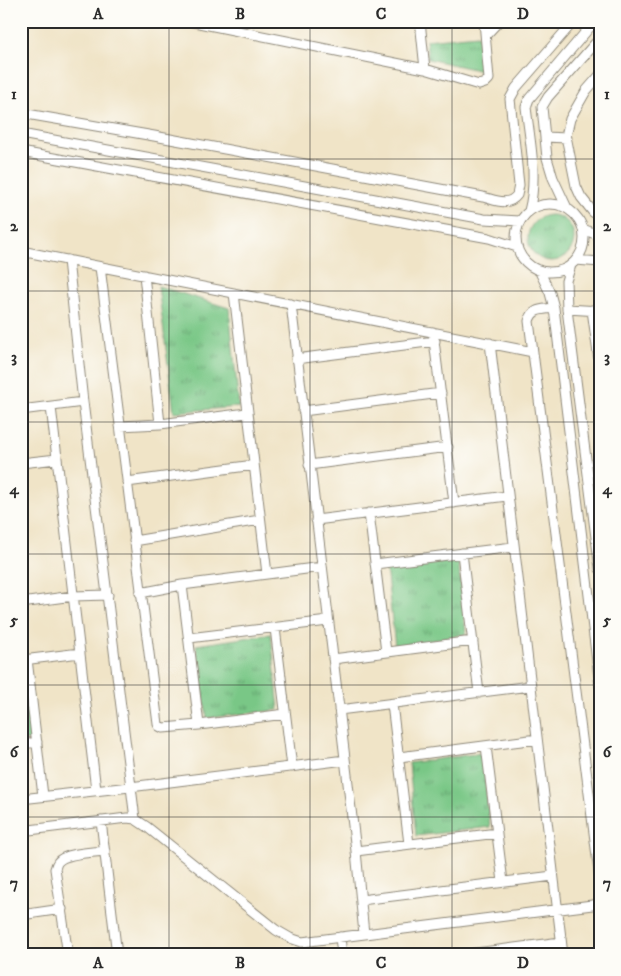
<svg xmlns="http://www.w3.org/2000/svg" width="621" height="976" font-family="'IM FELL DW Pica',serif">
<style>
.grass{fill:url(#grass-tufts);stroke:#527958}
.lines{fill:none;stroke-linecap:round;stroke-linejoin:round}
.minor-casing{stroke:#8e8879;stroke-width:11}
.minor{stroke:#fff;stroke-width:9}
.grid{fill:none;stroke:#2b2b2b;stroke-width:1;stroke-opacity:0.55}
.neatline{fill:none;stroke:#2b2b2b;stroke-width:2}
.grid-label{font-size:16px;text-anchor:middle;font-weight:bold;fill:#2b2b2b}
</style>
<defs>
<pattern id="grass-tufts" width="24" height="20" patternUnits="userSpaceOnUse" patternTransform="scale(1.25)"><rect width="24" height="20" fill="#79c786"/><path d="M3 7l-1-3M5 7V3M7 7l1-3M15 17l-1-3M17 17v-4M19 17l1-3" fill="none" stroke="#63a26e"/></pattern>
</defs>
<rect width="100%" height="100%" fill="#fdfcf7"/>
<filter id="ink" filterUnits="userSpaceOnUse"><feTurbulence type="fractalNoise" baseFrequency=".02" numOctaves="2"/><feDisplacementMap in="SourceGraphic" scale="10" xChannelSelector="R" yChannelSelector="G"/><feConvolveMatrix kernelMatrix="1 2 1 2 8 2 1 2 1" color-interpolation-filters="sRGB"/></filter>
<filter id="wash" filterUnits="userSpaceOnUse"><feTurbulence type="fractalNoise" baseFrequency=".0096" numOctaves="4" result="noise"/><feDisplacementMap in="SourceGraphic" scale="20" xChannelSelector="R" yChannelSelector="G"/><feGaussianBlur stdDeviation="1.12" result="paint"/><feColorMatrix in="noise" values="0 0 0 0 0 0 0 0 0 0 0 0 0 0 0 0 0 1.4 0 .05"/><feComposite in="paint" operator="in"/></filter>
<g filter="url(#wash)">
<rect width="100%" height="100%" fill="#f0e4c7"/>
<path class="grass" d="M478 35 482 71 428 59 426 40Z
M528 238a23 23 0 1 1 46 0a23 23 0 1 1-46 0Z
M158 286 229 308 239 407 174 412Z
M458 559 466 634 395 647 386 567Z
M271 634 279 710 207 718 196 645Z
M24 665 32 740 21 741V666Z
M482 753 490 827 416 836 409 763Z"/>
</g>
<g filter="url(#ink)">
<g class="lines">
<g class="minor-casing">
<path id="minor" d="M189 21 425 69 479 85 485 83 489 79 484 21
M420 21 425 69
M486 35 499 21
M600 75 586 91 570 119 566 136 576 186 581 197 593 212 600 217
M21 113 154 136 483 197C495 200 508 207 517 195L519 185 510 99 516 88 574 21
M21 134 484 219 520 221
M545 137 567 138
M21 152 489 238 517 247
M516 238a34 34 0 1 1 68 0a34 34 0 1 1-68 0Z
M567 208 553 178 547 158 542 107 548 97 600 38
M529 211C538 177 530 142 526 107L529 99 595 21
M583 229 600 236
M21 251 533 352
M68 260 83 402 135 819
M576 260 600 262
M571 265 566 281 567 309 600 569
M100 267 158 724 159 726 163 728 199 725 285 714
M539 270 550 293 554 308 600 686
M144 275 160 424
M234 293 267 574
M291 304 356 851 497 833
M554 308C542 310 533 308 529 321L600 880
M567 309 600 311
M592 310 600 368
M433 332 454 503
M490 343 563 955
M296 359 435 341
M51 407 96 790
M21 410 83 402
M303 411 441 393
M120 426 160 424 247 413
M21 463 57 459
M309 465 448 447
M127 482 254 465
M369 513 386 652
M316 520 507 496
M134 541 260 520
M462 553 479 693
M375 564 513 547
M182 585 199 725
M140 593 182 585 322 567
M21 603 73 596 108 595
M275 628 292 767
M189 638 328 621
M27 659 43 796
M333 659 473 641
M23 660 80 653
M392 704 409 844
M339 710 530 686
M21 744 37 742
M486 746 503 882
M399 757 537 739
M21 799 130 787 345 760
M101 821 117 955
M21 831 127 818 135 819 147 827 276 930 290 938 302 942 600 904
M356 851 364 934
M361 900 553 876
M21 915 62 909
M340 937 342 955
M68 955 55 869C55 869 57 862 58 862 64 853 94 852 105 851
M460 955 561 942"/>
</g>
<use href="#minor" class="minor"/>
</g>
</g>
<path class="grid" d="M169 21V955M310 21V955M452 21V955M21 159H600M21 291H600M21 422H600M21 554H600M21 685H600M21 817H600"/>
<rect width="621" height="976" fill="none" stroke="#fdfcf7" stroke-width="55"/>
<rect x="28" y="28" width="566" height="920" class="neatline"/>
<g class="grid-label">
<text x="98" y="19">A</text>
<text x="240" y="19">B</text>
<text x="381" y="19">C</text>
<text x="523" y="19">D</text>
<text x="14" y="99">1</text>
<text x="607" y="99">1</text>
<text x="14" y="231">2</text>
<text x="607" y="231">2</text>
<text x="14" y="362">3</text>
<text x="607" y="362">3</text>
<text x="14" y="494">4</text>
<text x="607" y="494">4</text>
<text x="14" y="625">5</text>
<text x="607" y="625">5</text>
<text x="14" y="757">6</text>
<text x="607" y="757">6</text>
<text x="14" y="888">7</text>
<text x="607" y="888">7</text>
<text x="98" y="968">A</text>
<text x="240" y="968">B</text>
<text x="381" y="968">C</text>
<text x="523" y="968">D</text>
</g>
</svg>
